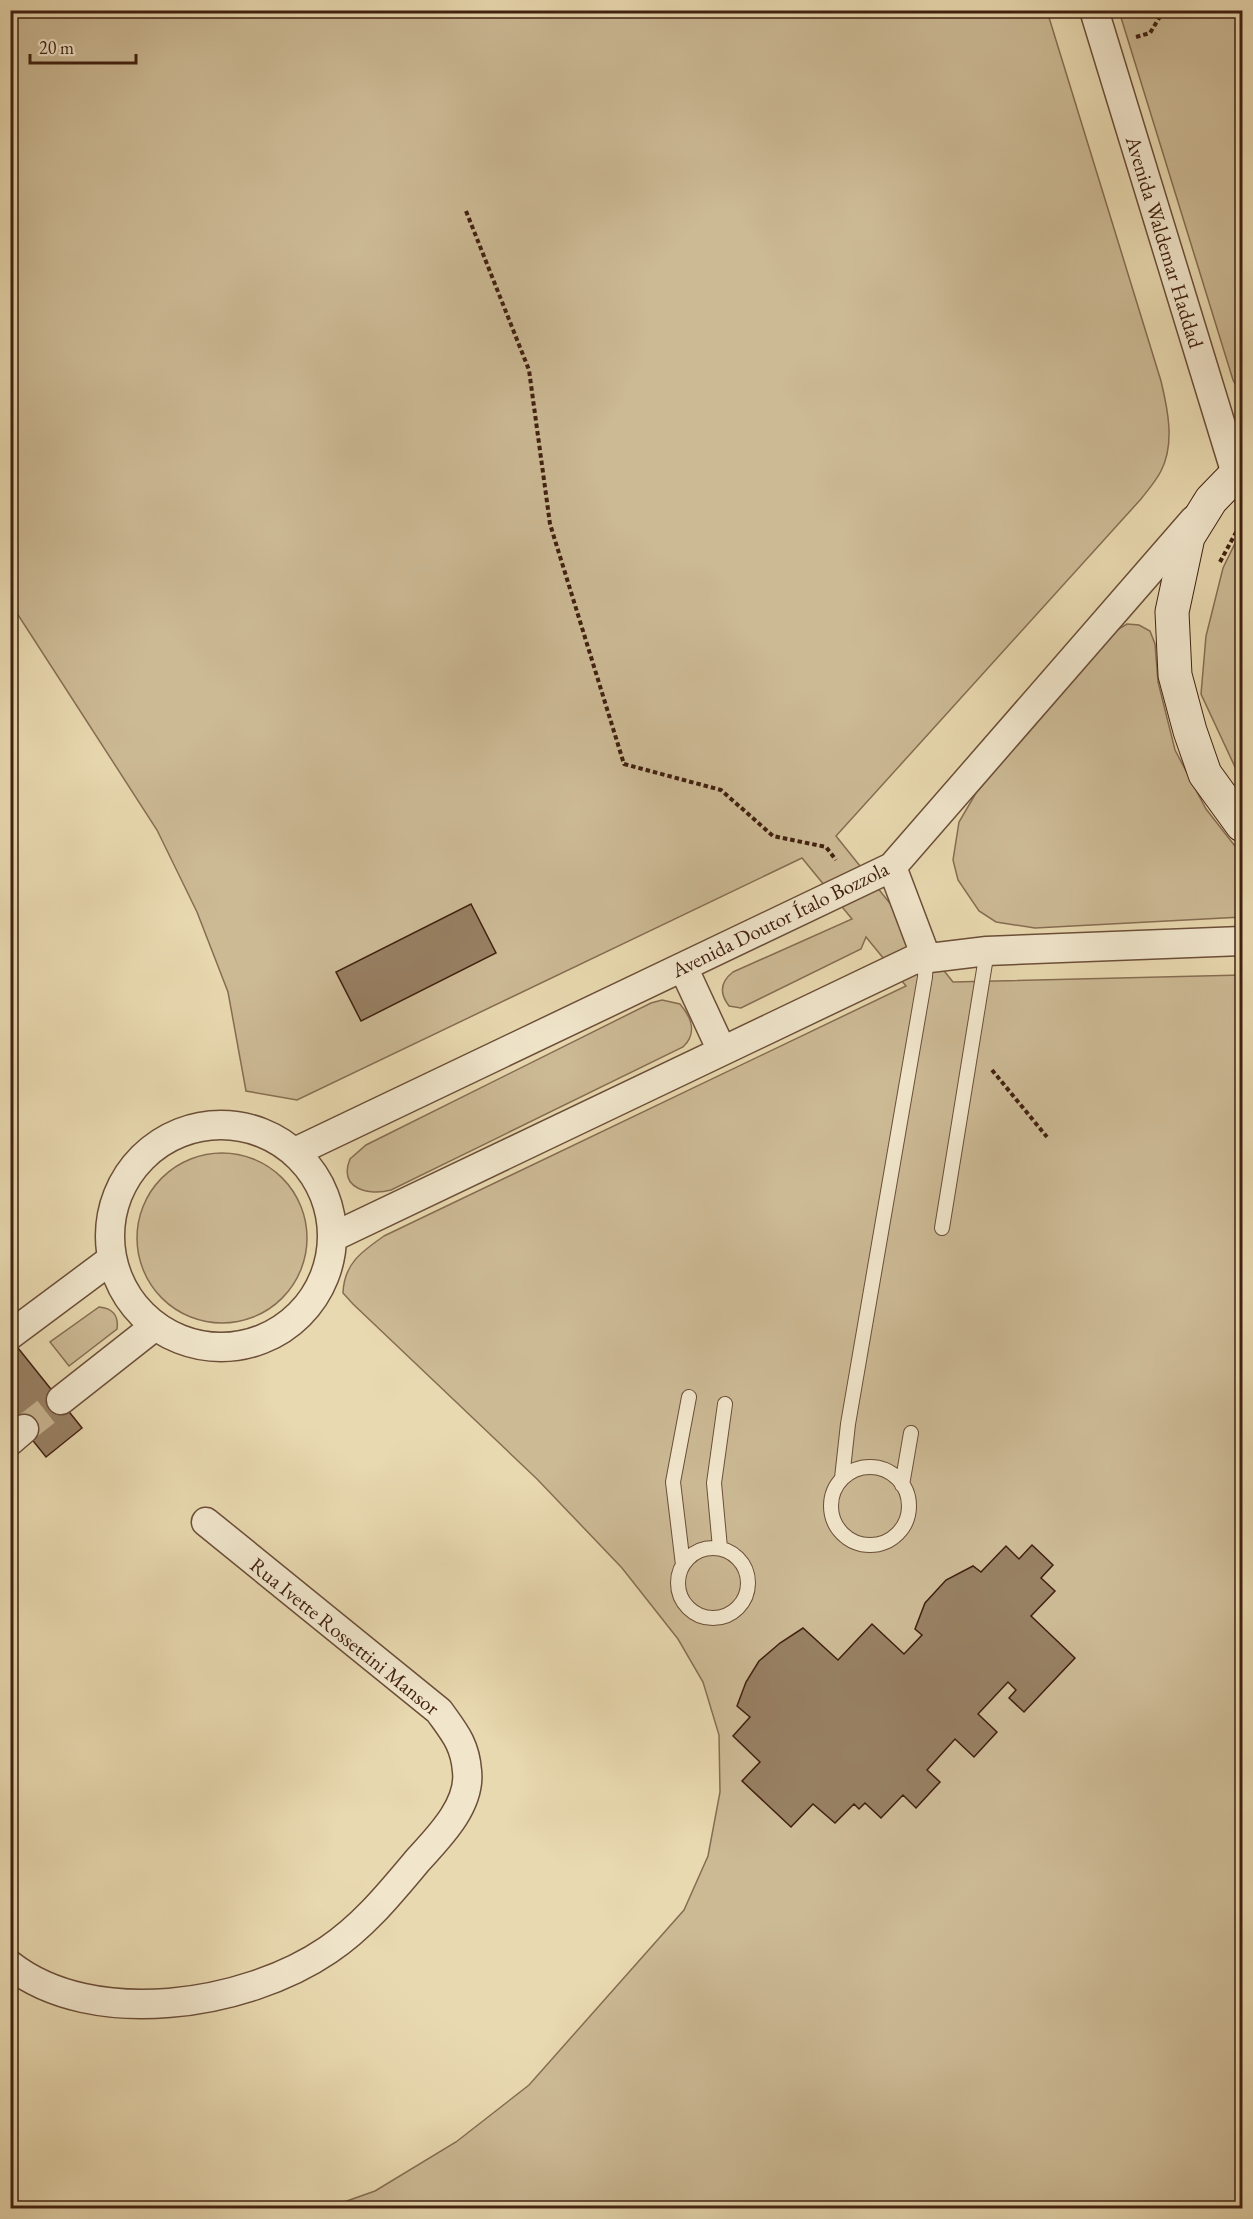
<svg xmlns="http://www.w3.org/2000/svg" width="1253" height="2219" font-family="'EB Garamond',serif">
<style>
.green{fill:#ccba95;stroke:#866d52;stroke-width:1.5}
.building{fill:#988063;stroke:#412010;stroke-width:1.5}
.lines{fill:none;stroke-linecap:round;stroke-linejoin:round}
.street-tunnel{stroke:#c7b490;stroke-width:28;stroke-dasharray:28 14;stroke-linecap:butt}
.lane-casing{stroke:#6b4e38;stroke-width:16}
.street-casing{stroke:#6b4e38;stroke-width:31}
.secondary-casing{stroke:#412010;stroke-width:35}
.path{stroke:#412010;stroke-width:4;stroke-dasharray:4.5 3;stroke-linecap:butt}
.lane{stroke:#f1e6cc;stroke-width:14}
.street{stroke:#f1e6cc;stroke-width:28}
.secondary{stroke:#f1e6cc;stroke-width:33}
.labels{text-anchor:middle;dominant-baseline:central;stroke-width:4.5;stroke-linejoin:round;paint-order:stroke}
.street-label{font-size:21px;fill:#412010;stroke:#f1e6cc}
</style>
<rect width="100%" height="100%" fill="#e9d9b0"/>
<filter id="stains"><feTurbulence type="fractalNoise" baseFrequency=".00333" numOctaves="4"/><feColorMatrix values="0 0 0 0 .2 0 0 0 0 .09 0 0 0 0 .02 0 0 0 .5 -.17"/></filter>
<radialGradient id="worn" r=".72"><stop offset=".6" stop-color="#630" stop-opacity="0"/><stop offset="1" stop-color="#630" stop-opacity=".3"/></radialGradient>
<path class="green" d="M11 11H1047L1161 381C1168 410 1175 444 1161 471 1156 481 1148 490 1141 499L836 836 953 982 1242 975V2208H327L375 2191 456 2142 529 2085 684 1910 708 1856 720 1792 719 1735 703 1682 678 1639 622 1568 537 1479 353 1304 343 1293C344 1264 361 1252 384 1236L906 986 866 937 861 949 741 1008 729 1006C719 993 720 982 733 972L852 919 802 858 297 1100 246 1091 228 992 197 912 157 830 11 604Z
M1119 11H1242V396L1233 380Z
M1242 529V782L1201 694 1206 636 1223 568Z
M1127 624 1139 625 1150 631 1155 644 1158 682 1175 750 1206 809 1242 855V917L1035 928 996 922 979 911 958 880 953 860 959 822 976 793 1115 631Z
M662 1000 680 1004C692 1018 697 1034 683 1047L391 1190C369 1196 338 1189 350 1159L366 1145 651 1003Z
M137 1238a85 85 0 1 1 170 0a85 85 0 1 1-170 0Z
M99 1307C112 1308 119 1315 117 1329L69 1366 50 1342Z"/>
<path class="building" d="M471 904 496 953 361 1021 336 972Z
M10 1338 82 1428 46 1457 10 1412Z
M1032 1545 1053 1565 1041 1578 1055 1591 1031 1616 1075 1658 1024 1712 1009 1698 1016 1690 1008 1682 978 1714 997 1732 974 1757 955 1739 927 1770 940 1782 916 1808 903 1795 881 1818 865 1803 859 1809 854 1804 835 1823 813 1804 791 1827 742 1781 760 1762 733 1736 750 1717 737 1706 746 1682 759 1661 780 1643 803 1628 838 1660 872 1624 904 1654 922 1635 915 1629 925 1603 946 1580 973 1566 981 1572 1006 1546 1019 1559Z"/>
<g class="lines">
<path class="street-tunnel" d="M24 1429 61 1400"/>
<g class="lane-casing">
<path id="lane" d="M942 1228 987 951
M831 1506a39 39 0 1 1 78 0a39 39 0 1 1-78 0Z
M842 1478 848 1424 925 977 926 957
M902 1485 911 1433
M678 1583a35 35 0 1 1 70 0a35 35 0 1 1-70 0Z
M720 1548 714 1483 725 1404
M683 1565 673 1482 689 1397"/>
</g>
<g class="street-casing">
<path id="street" d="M1094 10 1236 474
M892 867 926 957
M683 967 722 1051
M110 1236a111 111 0 1 1 222 0a111 111 0 1 1-222 0Z
M295 1152 892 867 1194 520
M333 1237 913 960 987 951 1242 941
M10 1335 112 1259
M61 1400 155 1326
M10 1441 24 1429
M10 1965C93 2030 246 2006 328 1950 364 1926 391 1892 418 1860 439 1837 471 1805 467 1771 465 1744 454 1732 439 1711L206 1522"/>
</g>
<g class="secondary-casing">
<path id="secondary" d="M1242 468 1211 500 1188 537 1172 612 1175 675 1190 731 1205 774 1242 825"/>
</g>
<path class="path" d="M1136 37 1150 33 1164 10
M466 211 529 370 550 524 624 764 721 790 773 836 826 847 836 860
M1220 562 1241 523
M992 1070 1047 1137"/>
<use href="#lane" class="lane"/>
<use href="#street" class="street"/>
<use href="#secondary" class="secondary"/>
</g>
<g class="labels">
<g class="street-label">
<text transform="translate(1165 242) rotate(73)">Avenida Waldemar Haddad</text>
<text transform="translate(780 919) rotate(-26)">Avenida Doutor Ítalo Bozzola</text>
<text transform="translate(345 1636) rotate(39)">Rua Ivette Rossettini Mansor</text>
</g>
</g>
<rect width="1253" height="2219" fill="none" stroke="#e9d9b0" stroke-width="36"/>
<rect x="12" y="12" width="1229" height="2195" fill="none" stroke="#412010" stroke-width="3"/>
<rect x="18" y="18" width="1217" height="2183" fill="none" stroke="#412010" stroke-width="1.5"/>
<path d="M30 54v9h106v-9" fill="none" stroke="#412010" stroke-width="3"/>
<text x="39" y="54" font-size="18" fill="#412010" stroke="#f1e6cc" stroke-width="4.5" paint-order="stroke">20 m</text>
<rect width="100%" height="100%" filter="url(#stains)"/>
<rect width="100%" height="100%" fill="url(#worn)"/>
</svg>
